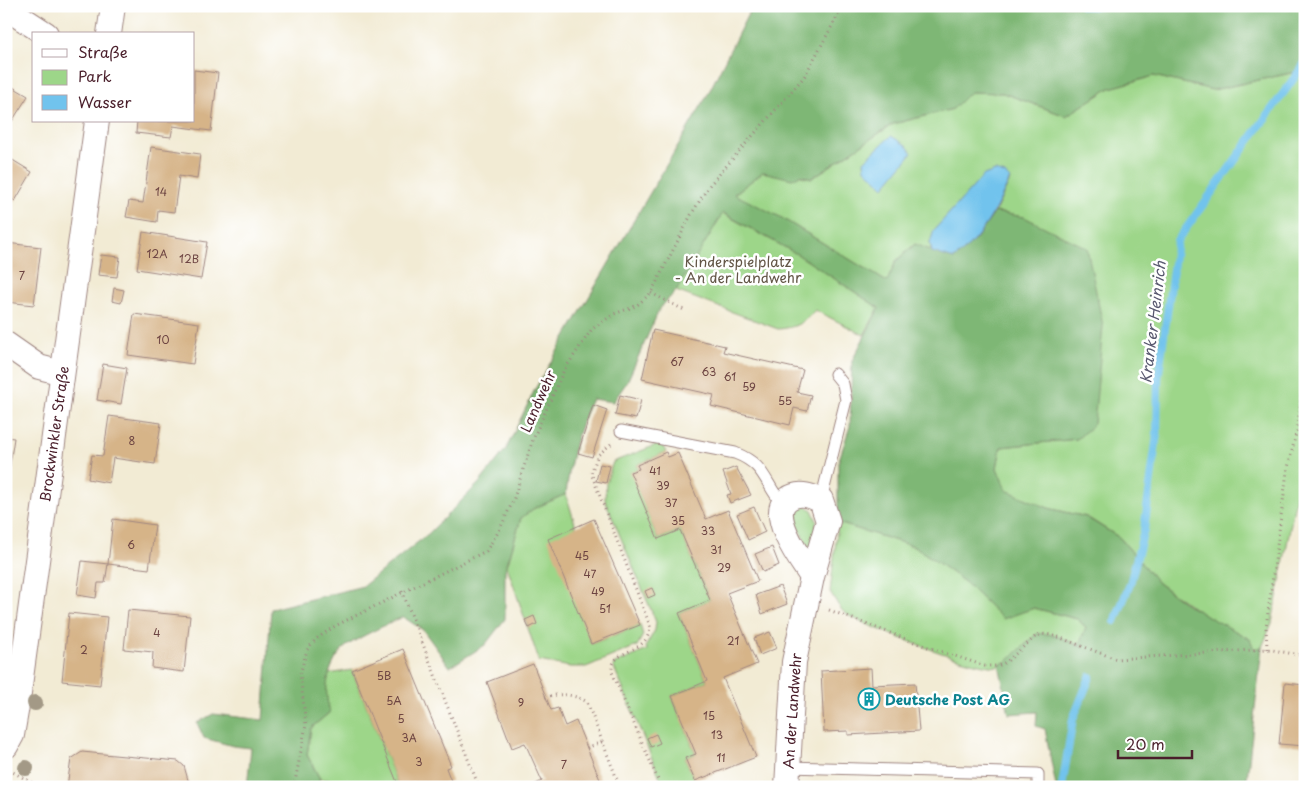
<svg xmlns="http://www.w3.org/2000/svg" width="1311" height="793" font-family="'Playpen Sans',sans-serif">
<style>
.green{fill:#9dd689;stroke:#747a5a}
.forest{fill:#7eb775;stroke:#646b50}
.water{fill:#71c3ed;stroke:#5e718c}
.lines{fill:none;stroke-linecap:round;stroke-linejoin:round}
.stream{stroke:#71c3ed;stroke-width:8}
.building{fill:#d6b488}
.service-casing{stroke:#9e8580;stroke-width:13}
.minor-casing{stroke:#9e8580;stroke-width:26}
.path{stroke:#9e8580;stroke-width:3;stroke-dasharray:1 4;stroke-linecap:butt}
.service{stroke:#fff;stroke-width:11}
.minor{stroke:#fff;stroke-width:24}
.tree{fill:#a39986}
.labels{text-anchor:middle;dominant-baseline:central;stroke-width:5;stroke-linejoin:round;paint-order:stroke}
.number-label{font-size:11px;fill:#6d4442}
.park-label{font-size:14px;fill:#635647;stroke:#fff}
.street-label{font-size:14px;fill:#4a1f2b;stroke:#fff}
.culture-label{font-size:14px;font-weight:bold;fill:#0d838f;stroke:#fff;text-anchor:start}
.water-label{font-size:15px;font-style:italic;fill:#58586f;stroke:#fff}
</style>
<rect width="100%" height="100%" fill="#fff"/>
<filter id="ink" filterUnits="userSpaceOnUse"><feTurbulence type="fractalNoise" baseFrequency=".02" numOctaves="2"/><feDisplacementMap in="SourceGraphic" scale="10" xChannelSelector="R" yChannelSelector="G"/><feConvolveMatrix kernelMatrix="1 2 1 2 8 2 1 2 1" color-interpolation-filters="sRGB"/></filter>
<filter id="wash" filterUnits="userSpaceOnUse"><feTurbulence type="fractalNoise" baseFrequency=".0096" numOctaves="4" result="noise"/><feDisplacementMap in="SourceGraphic" scale="20" xChannelSelector="R" yChannelSelector="G"/><feGaussianBlur stdDeviation="1.12" result="paint"/><feColorMatrix in="noise" values="0 0 0 0 0 0 0 0 0 0 0 0 0 0 0 0 0 1.4 0 .05"/><feComposite in="paint" operator="in"/></filter>
<g filter="url(#wash)">
<rect width="100%" height="100%" fill="#f2ebd4"/>
<path class="green" d="M1305 70V450L1272 623 1262 647 1254 650 1158 583 1120 538 1087 517 1048 508 1005 490 997 468 1001 447 1077 439 1024 217 995 212 1010 180 930 243 932 252 915 244 896 261 887 282 780 217 733 195 763 172C780 176 796 174 812 178L893 124 953 109 970 92 1003 93 1066 116 1110 88 1154 76 1213 90Z
M722 213 797 254 879 308 864 335 815 310C804 323 795 328 778 329L676 291Z
M661 443 666 452 637 465 639 469 631 472 658 539 680 530 710 600 679 613 707 681 672 696 696 754 685 758 695 781 681 787H664L613 665 647 650 646 646 655 630 656 622 605 500 606 483 613 462Z
M566 494 576 527 578 609 591 644 640 625 643 635 637 646 586 667H570L539 661 507 566 521 518 533 509Z
M805 505 812 510 817 521 810 551 794 518 795 508Z
M838 523 916 547 966 583 1003 618 1034 608 1077 619 1086 627 1079 645 1053 635 1037 634C1024 643 1014 661 998 666 981 671 865 626 846 614 840 610 835 599 830 592Z
M352 670 399 787H357L346 782 320 779 307 755 311 728 330 712 324 695 329 674Z"/>
<path class="forest" d="M752 6H1305V70L1213 90 1154 76 1110 88 1066 116 1003 93 970 92 953 109 893 124 812 178 800 175 792 179 763 172 734 194 780 217 887 282 896 261 915 244 954 259 976 239 995 212 1024 217 1087 248 1103 326 1094 424 1077 439 1001 447 997 468 1006 490 1048 508 1086 517 1120 538 1158 583 1189 606 1250 639 1254 649 1262 647 1246 787H1056L1045 729 1036 726 1037 712 1009 714 999 664 1006 662 1037 634C1053 631 1070 643 1084 648L1079 645 1086 627 1077 619 1034 608 1003 619 966 583 916 547 838 523V463L850 426 852 361 879 308 797 254 723 213 676 291 660 308 627 382 613 402 592 399C577 429 570 461 566 494L533 509 521 518 505 571V619L485 645 450 667 423 630 403 617C390 623 350 641 342 650 327 668 323 691 330 712L311 728 307 755 320 779 318 787H247L251 748 233 746 204 738 197 723 213 714 263 720 271 609 363 586 428 534 480 482 506 449 535 389 707 96Z"/>
<path class="water" d="M891 136 906 145 912 153 884 187 865 169 864 161Z
M995 171 1005 174 1010 179C996 210 981 239 954 259L932 252 930 243 934 230 984 175Z"/>
<g class="lines">
<path class="stream" d="M1083 6H1098
M1115 621 1130 584 1144 530 1157 435 1158 379 1177 241 1305 63
M1062 787 1073 719 1090 677"/>
</g>
<g id="blocks">
<path class="building" d="M194 70 218 73 211 131 173 126 171 137 136 133 137 121H194Z
M6 83 28 96 9 126 6 124Z
M151 147 200 154 197 179 179 176 174 212 158 210 157 222 126 217 129 201 143 203Z
M6 156 32 172 15 201 6 195Z
M143 232 207 242 201 279 137 269Z
M6 243 41 247 34 305 6 302Z
M101 255 120 257 117 277 98 275Z
M114 288 124 290 121 303 112 301Z
M134 314 199 323 193 364 128 355Z
M653 330 725 346 723 352 803 370 797 392 811 395 807 411 794 408 790 425 711 406 714 395 642 379Z
M103 364 127 368 121 404 97 400Z
M620 395 641 400 636 419 615 415Z
M593 405 607 410 592 457 578 453Z
M109 416 161 423 155 464 113 458 109 483 88 479 92 455 103 456Z
M6 437 14 438 7 485H6Z
M666 452 668 457 678 453 706 519 728 510 758 581 727 593 757 664 723 678 756 757 695 781 685 758 696 754 672 696 707 681 679 613 710 600 680 530 658 539 630 472 639 469 637 465Z
M600 464 610 466 606 483 596 481Z
M736 467 751 495 730 503 727 495 731 494 723 472Z
M754 507 765 532 748 540 737 514Z
M113 519 155 525 149 569 108 564Z
M594 519 640 625 591 644 548 539Z
M772 547 779 565 763 572 755 554Z
M82 561 108 564 105 583H98L96 598 77 595Z
M780 586 787 604 762 614 756 595Z
M652 588 655 595 648 598 645 591Z
M128 610 190 616 184 672 152 668 153 652 124 649Z
M69 613 107 617 100 685 62 681Z
M534 616 537 624 529 628 525 620Z
M770 632 777 648 760 655 754 638Z
M403 649 451 766 446 768 451 781 436 787H416L414 783 399 787 352 670Z
M533 664 551 710 558 708 565 726 576 721 603 787H529L542 781 525 743 512 748 487 682Z
M871 668 872 685 915 683 919 731 848 735V731L824 732 821 671Z
M1285 683 1305 685V746L1279 744Z
M656 734 660 743 651 747 647 738Z
M82 752 178 761 184 766 190 787H67L71 759Z"/>
</g>
</g>
<g filter="url(#ink)">
<use href="#blocks" fill-opacity="0" stroke="#9e8580" stroke-width="1"/>
<g class="lines">
<g class="service-casing">
<path id="service" d="M621 431 735 453C766 465 763 481 783 505
M821 500 846 400 843 384 835 374
M788 767 1038 774V787"/>
</g>
<g class="minor-casing">
<path id="minor" d="M6 8 46 34
M109 34 113 6
M6 344 39 367 62 373
M6 746 12 735 18 700 97 121
M787 787 794 662 812 577 828 521 821 500C810 496 799 491 788 499 766 514 802 562 812 577"/>
</g>
<path class="path" d="M651 293 684 310
M611 444 598 455 591 473 650 626C649 656 610 647 612 672L661 787
M402 591 479 787
M829 610 922 645 985 666H998L1006 662 1035 637 1042 634 1053 635 1116 659 1267 649 1305 656
M1267 649 1266 627 1287 472 1298 425 1305 357
M545 697C561 693 574 694 587 702L620 787
M587 748 604 741
M9 770 40 787
M294 787 306 725 300 674 307 650 316 639 335 626 486 551 499 531 513 501 533 439 564 370 592 329 614 314 636 306 651 293 691 215 708 187 804 77 843 6"/>
<use href="#service" class="service"/>
<use href="#minor" class="minor"/>
</g>
<g class="tree">
<circle cx="35" cy="703" r="8"/>
<circle cx="26" cy="768" r="8"/>
</g>
</g>
<defs>
<g id="building-ring" transform="scale(1.125)"><circle r="9.5" fill="#fff" stroke="#0f9aa8" stroke-width="1.5"/><path d="M-4-6H4V6H1V3H-1V6H-4ZM-2.5-4.3h1.7v1.8h-1.7ZM.8-4.3h1.7v1.8H.8ZM-2.5-1h1.7V.8h-1.7ZM.8-1h1.7V.8H.8Z" fill="#0f9aa8"/></g>
</defs>
<g fill-rule="evenodd">
<use href="#building-ring" x="869" y="699"/>
</g>
<g class="labels">
<g class="number-label">
<text x="161" y="191">14</text>
<text x="157" y="253">12A</text>
<text x="189" y="258">12B</text>
<text x="22" y="275">7</text>
<text x="163" y="339">10</text>
<text x="677" y="361">67</text>
<text x="709" y="371">63</text>
<text x="730" y="376">61</text>
<text x="749" y="386">59</text>
<text x="785" y="400">55</text>
<text x="132" y="440">8</text>
<text x="655" y="470">41</text>
<text x="663" y="485">39</text>
<text x="671" y="502">37</text>
<text x="678" y="520">35</text>
<text x="708" y="530">33</text>
<text x="131" y="544">6</text>
<text x="716" y="549">31</text>
<text x="582" y="555">45</text>
<text x="724" y="567">29</text>
<text x="590" y="573">47</text>
<text x="598" y="591">49</text>
<text x="605" y="608">51</text>
<text x="157" y="632">4</text>
<text x="733" y="640">21</text>
<text x="84" y="649">2</text>
<text x="384" y="675">5B</text>
<text x="394" y="700">5A</text>
<text x="521" y="702">9</text>
<text x="709" y="715">15</text>
<text x="401" y="718">5</text>
<text x="717" y="734">13</text>
<text x="409" y="737">3A</text>
<text x="721" y="757">11</text>
<text x="419" y="761">3</text>
<text x="564" y="764">7</text>
</g>
<g class="park-label">
<text x="738" y="261">Kinderspielplatz<tspan x="738" dy="16">- An der Landwehr</tspan></text>
</g>
<g class="street-label">
<text transform="translate(538 401) rotate(-66)">Landwehr</text>
<text transform="translate(54 434) rotate(-82)">Brockwinkler Straße</text>
<text transform="translate(792 711) rotate(-86)">An der Landwehr</text>
</g>
<g class="culture-label">
<text x="885" y="699">Deutsche Post AG</text>
</g>
<g class="water-label">
<text transform="translate(1152 322) rotate(-83)">Kranker Heinrich</text>
</g>
</g>
<rect width="1311" height="793" fill="none" stroke="#fff" stroke-width="25"/>
<rect x="32" y="32" width="162" height="90" fill="#ffffff" stroke="#b7a5aa"/>
<rect x="42" y="49" width="25" height="8" fill="#ffffff" stroke="#b7a5aa"/>
<text x="78" y="58" font-size="15" fill="#4a1f2b">Straße</text>
<rect x="42" y="70" width="25" height="15" fill="#9dd689" stroke="#b7a5aa"/>
<text x="78" y="82" font-size="15" fill="#4a1f2b">Park</text>
<rect x="42" y="95" width="25" height="15" fill="#71c3ed" stroke="#b7a5aa"/>
<text x="78" y="108" font-size="15" fill="#4a1f2b">Wasser</text>
<path d="M1118 750v8h74v-8" fill="none" stroke="#4a1f2b" stroke-width="2.5"/>
<text x="1126" y="750" font-size="15" fill="#4a1f2b" stroke="#ffffff" stroke-width="4" paint-order="stroke">20 m</text>
</svg>
